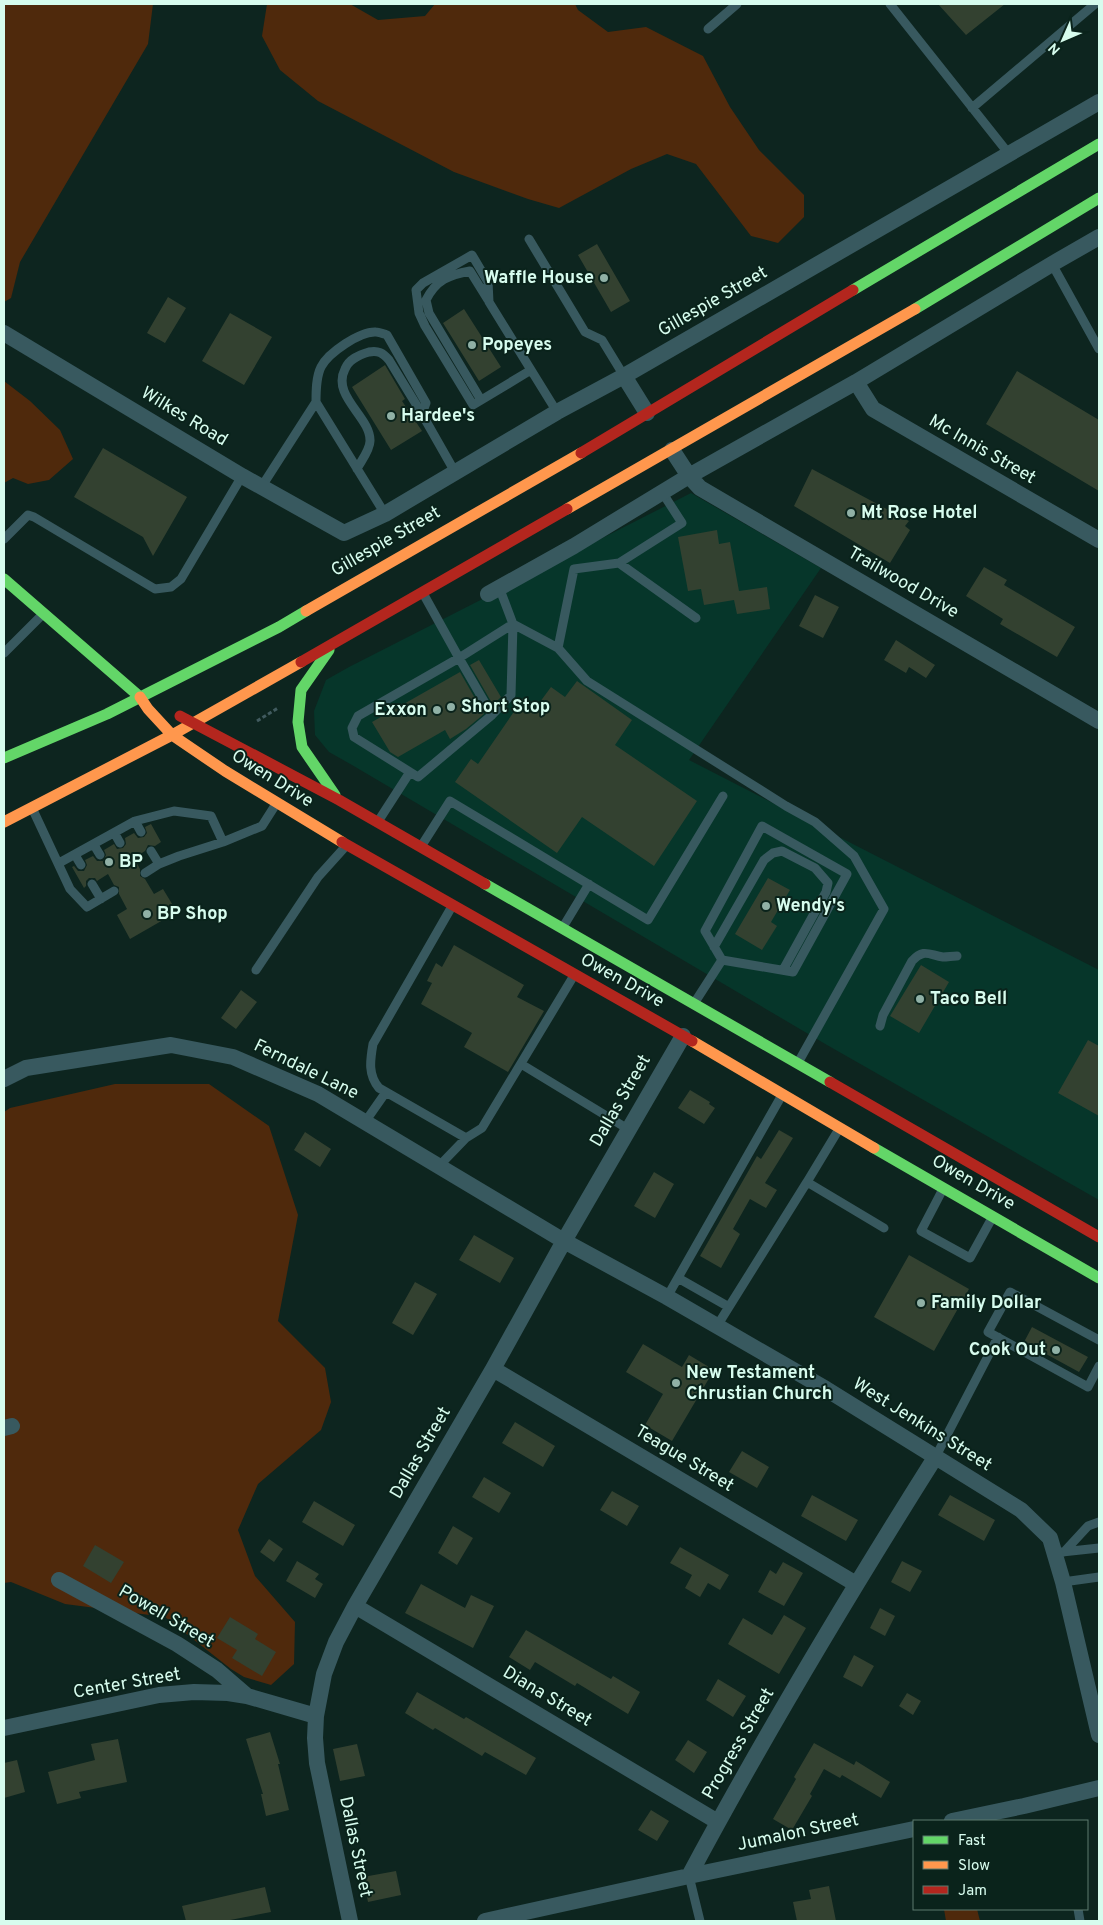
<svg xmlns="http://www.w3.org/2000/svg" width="1103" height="1925" font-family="Overpass,sans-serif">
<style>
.built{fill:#06362a}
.green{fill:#4f290c}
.building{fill:#334130}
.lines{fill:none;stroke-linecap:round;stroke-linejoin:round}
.path{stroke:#415b5f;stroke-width:3;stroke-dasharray:4 2.5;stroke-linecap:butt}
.lane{stroke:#38595f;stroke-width:9}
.street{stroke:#38595f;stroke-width:16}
.fast{stroke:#63d668;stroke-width:11}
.slow{stroke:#ff974d;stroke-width:11}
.jam{stroke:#b3261e;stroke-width:11}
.poi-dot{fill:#90b1a6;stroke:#0a231b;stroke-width:2}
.labels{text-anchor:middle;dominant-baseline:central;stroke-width:4;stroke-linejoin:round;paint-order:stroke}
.poi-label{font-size:18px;font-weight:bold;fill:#d7fcee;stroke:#0a231b;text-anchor:start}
.street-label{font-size:18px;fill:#d7fcee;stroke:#0a231b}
</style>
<rect width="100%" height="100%" fill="#0d251f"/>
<path class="built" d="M691 493 821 568 689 760 1099 970V1200L827 1045 352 765 329 752 315 735 314 711 326 680 349 667Z"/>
<path class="green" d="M4 4H153L148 44 20 262 11 298 4 302Z
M267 4H350L378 20 425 16 435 4H575L578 10 608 32 646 27 703 56 730 107 759 150 804 195V217L778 243 751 236 696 164 667 154 631 169 559 208 528 199 454 172 318 101 280 70 262 36Z
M4 381 30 401 60 430 73 459 49 480 28 484 13 478 4 483Z
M115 1084H209L269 1126 298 1215 278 1321 325 1368 331 1402 321 1430 258 1484 238 1530 255 1576 295 1622 294 1664 271 1685 244 1677 231 1669 165 1617 65 1604 11 1582 4 1583V1112L10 1108Z
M944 1909H977L980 1921H946Z"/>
<path class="building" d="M938 4H1005L966 35Z
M597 244 630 301 611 312 578 255Z
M168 297 186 308 165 343 147 333Z
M464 309 501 367 479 381 443 323Z
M230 313 272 337 244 385 202 361Z
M385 365 405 399 402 401 422 431 391 450 352 387Z
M1017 371 1099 420V491L986 424Z
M103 448 187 497 153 556 143 537 74 497Z
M812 469 909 521 905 526 910 530 890 563 794 506Z
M717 530 719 544 730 542 739 591 767 587 770 609 737 614 734 600 704 605 701 589 688 591 678 537Z
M984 567 1007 580 1004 585 1075 627 1057 657 1000 624 1003 619 966 596Z
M815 595 839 607 823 638 799 626Z
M896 640 935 665 926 678 909 667 906 673 884 660Z
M479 660 501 697 493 705 470 665Z
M460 672 484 714 466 729 450 739 445 730 398 757 390 752 372 722Z
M577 681 632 720 615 745 697 801 654 866 582 817 557 853 455 782 471 759 478 764 524 697 537 706 551 687 565 697Z
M151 824 161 842 155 846 148 845 145 851 134 858 140 869V876L145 879 154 894 163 889 177 912 130 939 117 915 127 909 119 894V887L114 885 108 874 97 881 95 878H89L86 881V886L84 888 72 867 74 866 78 871H84L87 865 85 860 93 856 97 861H103L106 855 104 850 114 844 117 849 123 848 126 844 125 838 134 833 138 838 144 837 147 833 145 827Z
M768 878 790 890 771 922 777 926 762 950 735 934Z
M454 945 524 985 517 997 544 1011 508 1072 464 1047 472 1033 421 1004 432 983 427 981 436 963 442 967Z
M921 965 949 982 919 1033 890 1016Z
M241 990 257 1002 236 1029 221 1018Z
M1088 1040 1099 1046V1116L1058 1093Z
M690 1090 710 1102 709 1104 715 1108 704 1124 678 1108Z
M779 1130 793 1138 765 1183 777 1190 766 1208 750 1199 733 1229 740 1234 721 1268 700 1256 757 1156 761 1159Z
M305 1132 331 1149 320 1167 294 1150Z
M654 1172 674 1184 655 1218 634 1206Z
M474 1235 514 1258 500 1283 459 1260Z
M909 1255 969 1289 934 1351 874 1317Z
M415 1282 437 1294 413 1335 392 1323Z
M1032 1327 1088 1357 1079 1372 1024 1342Z
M643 1344 682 1367 689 1355 714 1370 672 1441 645 1425 663 1394 626 1372Z
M515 1422 555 1446 543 1467 502 1443Z
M742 1451 769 1467 757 1488 729 1472Z
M484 1477 511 1493 499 1513 472 1497Z
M612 1491 639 1506 627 1526 600 1510Z
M812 1495 858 1520 846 1541 801 1516Z
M950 1495 995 1520 984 1541 938 1515Z
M314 1501 355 1525 343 1546 302 1522Z
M453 1526 473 1538 457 1565 438 1553Z
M269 1539 283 1549 274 1562 260 1552Z
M95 1545 124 1562 111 1583 83 1566Z
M680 1547 729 1575 720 1590 708 1583 700 1597 685 1588 692 1575 670 1563Z
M297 1561 319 1574 315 1579 323 1584 315 1598 286 1581Z
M902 1561 922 1571 910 1592 891 1582Z
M783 1562 803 1573 784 1606 758 1592 770 1570 776 1574Z
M421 1584 465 1608 471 1595 494 1606 473 1648 405 1613Z
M880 1608 895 1616 885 1636 870 1628Z
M784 1615 806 1628 779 1674 728 1644 743 1618 772 1635Z
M230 1617 258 1634 255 1639 276 1652 262 1676 232 1658 237 1650 217 1638Z
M526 1630 611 1679 613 1676 640 1692 628 1714 577 1683 575 1686 535 1662 530 1670 509 1657Z
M854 1655 874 1666 862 1687 843 1677Z
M718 1679 746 1696 733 1717 706 1700Z
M417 1692 464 1719 466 1717 536 1758 526 1775 485 1752 482 1756 435 1728 433 1730 405 1713Z
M907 1693 921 1701 913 1715 899 1706Z
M270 1732 280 1764H278L289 1810 266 1816 261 1794H263L246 1739Z
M118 1739 127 1782 79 1792 81 1798 57 1804 48 1772 95 1760 91 1744Z
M688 1740 707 1752 694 1773 675 1760Z
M814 1743 854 1765 856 1761 890 1782 881 1798 842 1775 840 1778 824 1769 810 1794 812 1796 792 1830 773 1819 796 1779 794 1777Z
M357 1744 365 1776 340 1781 333 1749Z
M17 1760 25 1792 4 1798V1763Z
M651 1810 669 1821 657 1841 638 1830Z
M396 1871 401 1895 368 1902 363 1877Z
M829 1886 836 1921H797L793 1902 811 1899 809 1890Z
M265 1887 271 1912 225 1921H186L182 1906Z"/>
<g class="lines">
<path class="path" d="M257 721 278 708"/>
<path class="lane" d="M890 4 1009 154
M708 29 737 4
M972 108 1095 4
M529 239 585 332 602 340 624 376
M1052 264 1099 349
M531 370 473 405 425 326 419 313 416 290 423 283 472 255 488 282 489 302 557 412
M481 400 429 313 426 300C436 280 449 275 470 271L488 300
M357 469C361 461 370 450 370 441 371 417 331 396 345 369 349 359 359 355 369 352 378 350 383 353 389 360L422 414
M262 486 316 402
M662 492 682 523 619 563 696 618
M385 514 316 402C316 391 316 377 321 367 328 353 360 331 376 332 379 332 384 334 387 335L426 403 422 414 455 472
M4 539 28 515 34 517 155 589 171 587 181 579 242 476
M424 595 459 658 513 624
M513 624 558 648 587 681 786 806 815 822 854 856 884 909 799 1061
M558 648 574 569 619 563
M4 653 41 616
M459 658 492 715 418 777 354 737 352 728 358 716Z
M492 715 511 695 513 624 499 587
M33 810 70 889 87 907 114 891
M379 820 410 772
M135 821 141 832
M762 826 847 874 793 972 722 960 705 931Z
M115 834 120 843
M94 845 100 855
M422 845 450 801 648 920 723 796
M151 851 159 864
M75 855 81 865
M59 863 135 821 174 811 211 816 223 842
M145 873 159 864 179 856 223 842 262 826 276 804
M92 884 101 899
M451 908 373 1044C370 1061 368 1075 379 1088L466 1138
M563 927 589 884
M714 947 764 860 773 853 782 851 815 868 828 883 826 892 783 970
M256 970 318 877 345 847
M695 1002 722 960
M880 1026 883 1015 912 961C924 948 929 955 943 957 948 957 952 956 957 956
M521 1064 628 1129
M365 1122 386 1092
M439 1166 466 1138 482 1128 573 977
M807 1182 839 1129
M943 1189 921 1231 970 1258 992 1218
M678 1278 729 1307
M667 1297 782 1095
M717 1326 807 1182 884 1228
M1099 1340 1010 1292 988 1332 1088 1387 1099 1366
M936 1456 998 1337
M1062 1552 1099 1548
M1064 1552 1088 1526 1099 1522
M1063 1582 1099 1577
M689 1876 700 1921
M1078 1909 1080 1921"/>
<path class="street" d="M4 333 242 476 344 533 385 514 557 412 624 376 1099 102
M624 376 647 413
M856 382 873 409 1099 540
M672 450 689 476 700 488 1099 721
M488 594 574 546 689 476 856 382 1052 264 1099 237
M4 1079 26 1068 171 1045 233 1057 318 1094 564 1241 667 1297 826 1389 1021 1510 1050 1538 1063 1582 1099 1735
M493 1369 856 1584
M4 1428 12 1426
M59 1580 177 1644 217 1670 246 1695
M355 1606 718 1822
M4 1728 159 1695 194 1692 228 1693 247 1696 316 1716
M952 1821 1024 1806 1099 1788
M689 1876 914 1829
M350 1921 317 1763 315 1738 316 1716 324 1674 336 1642 355 1606 493 1369 564 1241 683 1036
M485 1921 689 1876C766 1732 849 1594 936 1456"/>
<path class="fast" d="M853 290 1099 144
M915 309 1099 198
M4 579 140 697
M329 650 301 690 298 722 302 747 335 795
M4 758 107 714 279 627 306 611
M485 884 830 1082
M874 1148 1099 1278"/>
<path class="slow" d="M567 509 915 309
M306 611 581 453
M140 697 148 709 172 735 225 771 342 842
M4 822 172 735 301 662
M692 1041 874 1148"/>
<path class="jam" d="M581 453 853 290
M301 662 567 509
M180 716 339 800 485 884
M342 842 692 1041
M830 1082 1099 1237"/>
</g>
<g class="poi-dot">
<circle cx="604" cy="278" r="5"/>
<circle cx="472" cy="345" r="5"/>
<circle cx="391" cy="416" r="5"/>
<circle cx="851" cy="513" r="5"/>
<circle cx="451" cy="707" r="5"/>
<circle cx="437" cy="710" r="5"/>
<circle cx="109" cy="862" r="5"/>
<circle cx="766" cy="906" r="5"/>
<circle cx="147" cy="914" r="5"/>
<circle cx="920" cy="999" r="5"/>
<circle cx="921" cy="1303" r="5"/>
<circle cx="1056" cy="1350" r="5"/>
<circle cx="676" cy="1383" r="5"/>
</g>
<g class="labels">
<g class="poi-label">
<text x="594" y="278" text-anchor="end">Waffle House</text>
<text x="482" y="345">Popeyes</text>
<text x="401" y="416">Hardee's</text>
<text x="861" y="513">Mt Rose Hotel</text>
<text x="461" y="707">Short Stop</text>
<text x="427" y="710" text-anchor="end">Exxon</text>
<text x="119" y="862">BP</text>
<text x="776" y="906">Wendy's</text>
<text x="157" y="914">BP Shop</text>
<text x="930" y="999">Taco Bell</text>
<text x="931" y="1303">Family Dollar</text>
<text x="1046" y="1350" text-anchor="end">Cook Out</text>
<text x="686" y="1373">New Testament<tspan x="686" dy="21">Chrustian Church</tspan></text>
</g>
<g class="street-label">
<text transform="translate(713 302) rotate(-30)">Gillespie Street</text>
<text transform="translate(184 417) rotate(31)">Wilkes Road</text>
<text transform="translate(982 450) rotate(30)">Mc Innis Street</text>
<text transform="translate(386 542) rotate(-30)">Gillespie Street</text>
<text transform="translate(903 583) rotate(30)">Trailwood Drive</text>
<text transform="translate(272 779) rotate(32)">Owen Drive</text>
<text transform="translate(622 981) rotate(29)">Owen Drive</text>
<text transform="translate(306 1070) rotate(26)">Ferndale Lane</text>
<text transform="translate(621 1101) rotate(-60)">Dallas Street</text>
<text transform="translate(973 1183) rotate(30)">Owen Drive</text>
<text transform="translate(922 1425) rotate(32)">West Jenkins Street</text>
<text transform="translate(421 1453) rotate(-60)">Dallas Street</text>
<text transform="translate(684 1459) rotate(31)">Teague Street</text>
<text transform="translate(166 1617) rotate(30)">Powell Street</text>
<text transform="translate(127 1684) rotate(-10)">Center Street</text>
<text transform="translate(547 1697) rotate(31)">Diana Street</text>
<text transform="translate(739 1744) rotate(-60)">Progress Street</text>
<text transform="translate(798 1833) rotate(-12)">Jumalon Street</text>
<text transform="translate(355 1847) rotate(78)">Dallas Street</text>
</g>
</g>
<rect width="1103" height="1925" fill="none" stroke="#d7fcee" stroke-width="10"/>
<rect x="913" y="1820" width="175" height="90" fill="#0a231b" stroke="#5c7a6f"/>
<rect x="923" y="1836" width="25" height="8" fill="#63d668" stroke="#5c7a6f"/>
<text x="958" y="1845" font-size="15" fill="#d7fcee">Fast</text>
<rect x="923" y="1861" width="25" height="8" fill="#ff974d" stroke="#5c7a6f"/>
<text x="958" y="1870" font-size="15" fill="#d7fcee">Slow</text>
<rect x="923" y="1886" width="25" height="8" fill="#b3261e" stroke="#5c7a6f"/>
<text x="958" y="1895" font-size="15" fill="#d7fcee">Jam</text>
<g transform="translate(1063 40) rotate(225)" stroke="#0a231b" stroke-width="4" paint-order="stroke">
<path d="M0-4L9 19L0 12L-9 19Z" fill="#d7fcee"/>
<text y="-8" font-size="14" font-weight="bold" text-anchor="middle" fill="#d7fcee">N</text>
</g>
</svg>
